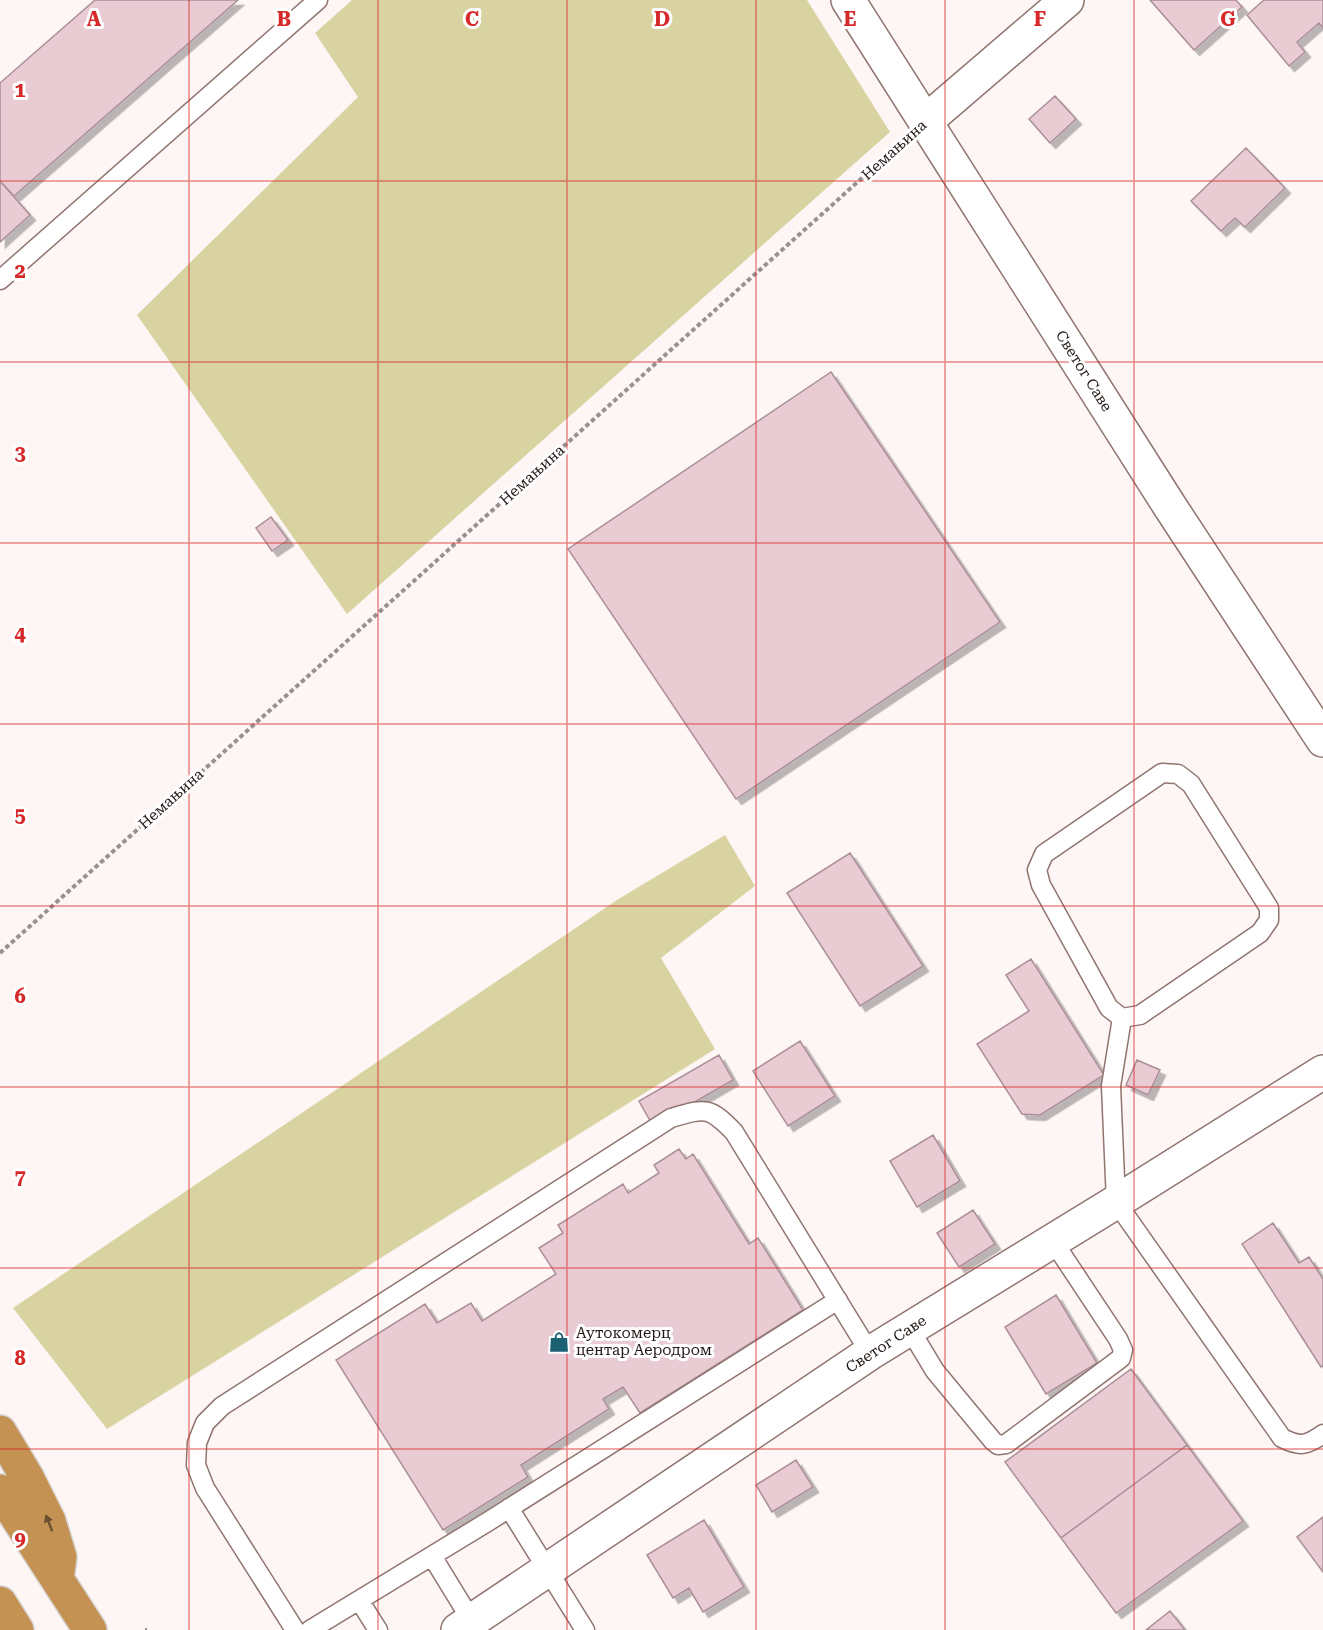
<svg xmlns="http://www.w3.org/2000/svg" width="1323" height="1630" font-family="'Roboto Serif',serif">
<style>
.green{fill:#d9d2a1}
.building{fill:#e9cbd4;stroke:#ab8f98;stroke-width:1.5;filter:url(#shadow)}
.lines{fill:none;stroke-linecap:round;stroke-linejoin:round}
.service-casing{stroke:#90756f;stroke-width:21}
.minor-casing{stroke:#90756f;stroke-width:36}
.trunk-casing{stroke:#d7d5d5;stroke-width:36}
.path{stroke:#99918f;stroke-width:4;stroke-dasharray:4.5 3;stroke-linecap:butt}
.service{stroke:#fff;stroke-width:18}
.minor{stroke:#fff;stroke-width:33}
.trunk{stroke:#c49253;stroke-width:33}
.oneway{fill:#6b4f31}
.grid{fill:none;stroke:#d62828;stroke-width:1.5;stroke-opacity:0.55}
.labels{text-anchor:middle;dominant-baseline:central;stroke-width:6;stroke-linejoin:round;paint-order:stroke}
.street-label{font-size:15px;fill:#221815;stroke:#fff}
.poi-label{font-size:15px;fill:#221815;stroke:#fff;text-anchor:start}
.grid-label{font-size:20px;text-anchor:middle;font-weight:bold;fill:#d62828;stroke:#fff;stroke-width:6;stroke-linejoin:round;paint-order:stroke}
</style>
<defs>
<filter id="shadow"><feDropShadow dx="5.5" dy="5.5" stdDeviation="0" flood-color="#0004"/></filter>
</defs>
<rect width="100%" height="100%" fill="#fdf6f5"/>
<path class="green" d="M352 0H807L890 132 347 614 137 315 358 97 315 33Z
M725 835 755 886 661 958 715 1049 107 1429 13 1308 617 900Z"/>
<path class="building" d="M95 0H238L14 196 0 181V83Z
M1150 0H1236L1242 7 1194 50Z
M1264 0H1323V28L1319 23 1297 42 1305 52 1289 66 1247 15Z
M1055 96 1076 119 1050 143 1029 119Z
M1246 148 1285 188 1245 227 1235 218 1221 231 1191 201Z
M0 181 30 215 0 242Z
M831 372 1000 622 736 799 568 549Z
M271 517 288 540 272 551 256 528Z
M850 853 923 966 860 1006 787 893Z
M1031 959 1104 1075 1040 1115 1022 1114 977 1044 1029 1011 1006 975Z
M800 1041 835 1096 788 1126 753 1071Z
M719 1055 733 1080 653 1126 639 1101Z
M1137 1060 1160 1070 1148 1095 1126 1085Z
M933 1135 960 1181 917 1207 890 1161Z
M679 1149 686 1159 693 1154 749 1244 758 1238 803 1310 640 1413 623 1387 603 1399 609 1409 521 1465 528 1477 443 1530 336 1360 425 1304 437 1323 471 1303 482 1321 556 1274 539 1248 563 1233 558 1225 623 1184 628 1193 659 1173 654 1165Z
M973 1210 995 1244 959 1267 937 1233Z
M1273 1223 1299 1263 1309 1257 1323 1279V1366L1321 1367 1242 1244Z
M1056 1295 1097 1363 1046 1394 1005 1327Z
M1131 1369 1187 1445 1061 1538 1005 1462Z
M1187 1445 1243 1521 1116 1613 1061 1538Z
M796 1460 813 1487 772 1512 756 1485Z
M1323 1517V1572L1297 1537Z
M704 1520 744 1587 703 1612 689 1588 673 1598 647 1555Z
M1170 1611 1185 1630H1146Z"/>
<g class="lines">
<g class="service-casing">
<path id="service" d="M0 280 318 0
M1122 1018 1140 1015 1260 933 1269 920V908L1191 784 1178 774 1162 773 1044 854 1037 870 1041 885 1109 1008 1122 1018 1111 1086 1116 1202 1282 1438C1300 1447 1306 1446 1323 1434
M909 1328 935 1371 993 1441 998 1445 1006 1444 1121 1358 1123 1350 1118 1339 1053 1241
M509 1508 585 1630
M432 1556 476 1628
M359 1600 378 1630
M295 1630 205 1488 196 1465 197 1443 205 1423 222 1406 671 1118C705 1108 709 1106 734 1132L870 1353
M310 1630 489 1521 838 1300"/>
</g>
<g class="minor-casing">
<path id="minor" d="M848 0 1169 505 1323 740
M926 121 1067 0
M458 1630 870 1353 1116 1202 1323 1072"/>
</g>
<g class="trunk-casing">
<path id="trunk" d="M0 1432 27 1477 49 1521 60 1557 58 1572
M0 1491 90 1630
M0 1603 17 1630"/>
</g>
<path class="path" d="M0 953 901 143
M145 1630H147"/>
<use href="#service" class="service"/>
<use href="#minor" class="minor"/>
<use href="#trunk" class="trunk"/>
</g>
<defs><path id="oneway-solid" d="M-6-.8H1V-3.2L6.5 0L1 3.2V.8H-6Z" transform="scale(1.5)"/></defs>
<use class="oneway" href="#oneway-solid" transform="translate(49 1523) rotate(-111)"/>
<path class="grid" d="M189 0V1630M378 0V1630M567 0V1630M756 0V1630M945 0V1630M1134 0V1630M0 181H1323M0 362H1323M0 543H1323M0 724H1323M0 906H1323M0 1087H1323M0 1268H1323M0 1449H1323"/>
<defs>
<g id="shop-bare" transform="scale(1.62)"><path d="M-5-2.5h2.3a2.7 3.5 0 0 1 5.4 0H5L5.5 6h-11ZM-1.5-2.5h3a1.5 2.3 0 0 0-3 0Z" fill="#1c6073" stroke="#fff" stroke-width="2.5" paint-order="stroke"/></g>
</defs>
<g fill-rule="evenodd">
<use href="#shop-bare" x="559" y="1342"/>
</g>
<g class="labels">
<g class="street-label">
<text transform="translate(894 150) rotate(-42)">Немањина</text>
<text transform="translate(1084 371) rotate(58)">Светог Саве</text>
<text transform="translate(532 475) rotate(-42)">Немањина</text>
<text transform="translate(171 799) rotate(-42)">Немањина</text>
<text transform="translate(886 1344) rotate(-33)">Светог Саве</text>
</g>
<g class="poi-label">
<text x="576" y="1333">Аутокомерц<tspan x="576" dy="17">центар Аеродром</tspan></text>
</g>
</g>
<g class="grid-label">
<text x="94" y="26">A</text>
<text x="284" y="26">B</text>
<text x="472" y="26">C</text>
<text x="662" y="26">D</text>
<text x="850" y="26">E</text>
<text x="1040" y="26">F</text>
<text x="1228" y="26">G</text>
<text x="20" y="97">1</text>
<text x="20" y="278">2</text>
<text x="20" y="460">3</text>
<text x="20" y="641">4</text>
<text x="20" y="822">5</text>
<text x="20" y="1003">6</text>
<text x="20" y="1184">7</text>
<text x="20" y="1365">8</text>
<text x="20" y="1546">9</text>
</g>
</svg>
